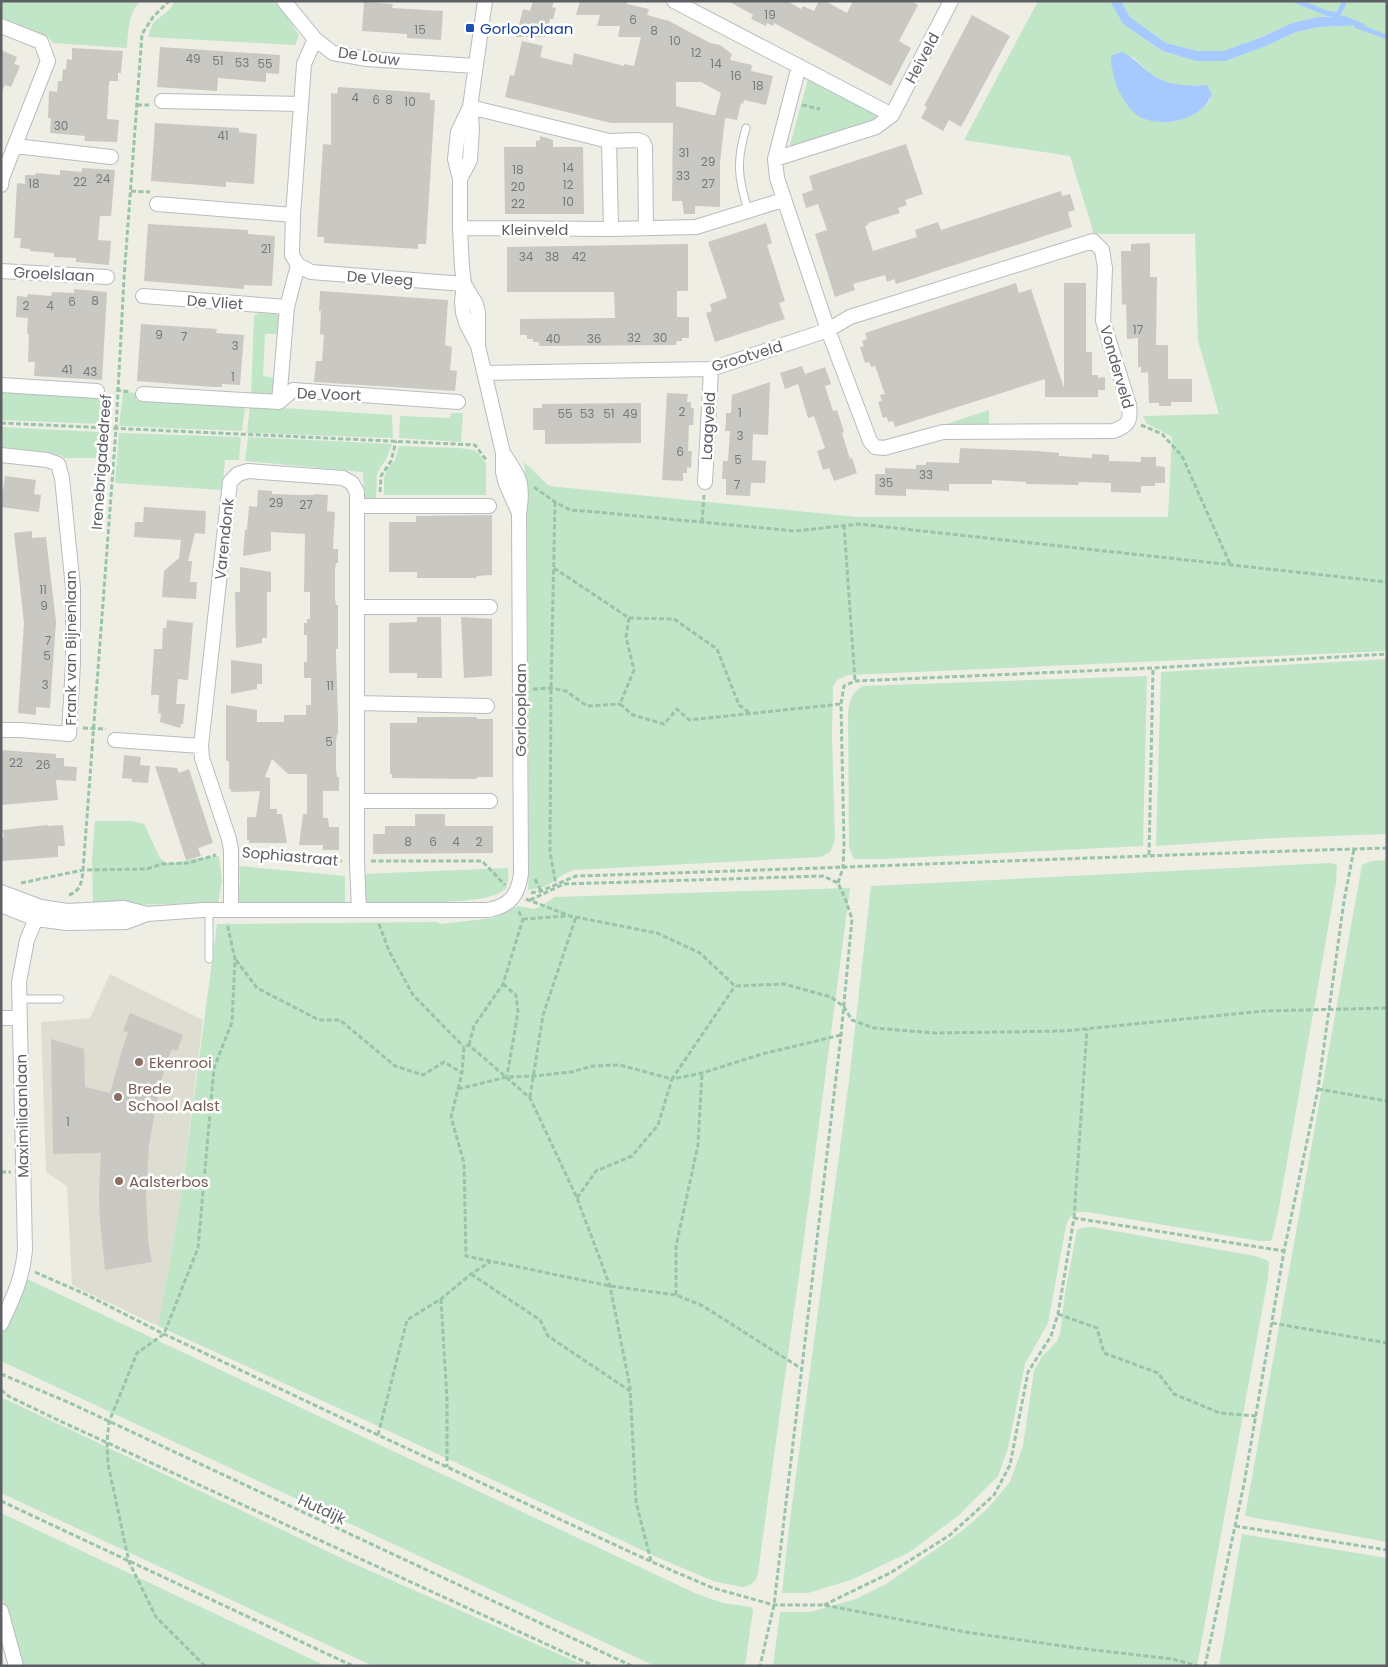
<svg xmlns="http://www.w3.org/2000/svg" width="1388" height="1667" font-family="Poppins,sans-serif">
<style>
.education{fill:#deddd2}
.green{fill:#c1e5c7;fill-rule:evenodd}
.water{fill:#a6cafd}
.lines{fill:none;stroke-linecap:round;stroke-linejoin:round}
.stream{stroke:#a6cafd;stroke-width:5}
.building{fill:#cac8c2}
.lane-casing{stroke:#b9bbc0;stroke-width:9}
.street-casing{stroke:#b9bbc0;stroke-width:16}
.path{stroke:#99c4ab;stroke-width:3;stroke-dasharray:5 2.5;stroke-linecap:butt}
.lane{stroke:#fff;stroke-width:7}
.street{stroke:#fff;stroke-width:14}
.transit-dot{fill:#1a4fb4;stroke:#fff;stroke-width:2}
.education-dot{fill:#8d6e63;stroke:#fff;stroke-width:2}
.labels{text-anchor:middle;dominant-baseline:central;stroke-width:5;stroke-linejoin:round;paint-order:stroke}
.number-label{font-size:12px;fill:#78797c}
.transit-label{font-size:15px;fill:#164399;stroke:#fff;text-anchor:start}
.street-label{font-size:15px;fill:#5c5f64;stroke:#fff}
.education-label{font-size:15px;fill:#785e54;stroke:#fff;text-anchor:start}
</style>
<rect width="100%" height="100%" fill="#eeeee4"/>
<path class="education" d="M110 974 203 1020 179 1211 158 1326 72 1285 67 1186 46 1172 41 1022 90 1018Z"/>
<path class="green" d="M1 1H141C128 11 128 34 127 48L53 43 48 37 1 17Z
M175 1H274L282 9 299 35 295 45 148 37 153 23 170 9Z
M1038 1H1110L1123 24 1161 51 1196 61H1225L1266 46 1296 32 1319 27 1365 25 1345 16 1318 17 1292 23 1262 37 1223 51H1198L1166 43 1130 17 1121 1H1387V651L848 675 837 680 833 687 832 736 835 840 830 852 821 857 574 870C563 873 558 879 548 885 542 888 535 889 528 890L529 868 527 492 524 462 549 486 857 517H1168L1172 437 1146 423 1143 416 1219 414 1198 341 1195 234H1094L1070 156 964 140ZM1112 55 1133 57 1151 74 1164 81 1178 85H1207L1212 94 1209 102 1200 110Z
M808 79 877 115V119L875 121 790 148V145Z
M259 313 277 314 280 318 279 334H265L263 376 276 378 275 395 251 396 254 316Z
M1 390 102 396 101 424 1 420Z
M123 392 136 393V400L245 407 242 431 119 426Z
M250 406 392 415 393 438 247 433Z
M989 410V425L943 426V425Z
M451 413H463L461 442 399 438 400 416 450 418Z
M1 427 99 432 97 458H64L63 456 58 455 1 447Z
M119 433 241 437 239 460H225L222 490 115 483Z
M248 437 392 444 386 460 380 468 377 475 376 498 364 499 363 472 245 461Z
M399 446 459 448 474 450 480 455 486 464V495H384V477L388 468 395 460Z
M1387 659V834L1277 838 1156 846 1161 672Z
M1147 676 1143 846 883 859H854L849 847 848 712C850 699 852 693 862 686Z
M95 821H132L144 824 160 858 166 863H175L191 859 219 856 222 880 218 904 93 905 92 859Z
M1387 860V1542L1245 1516 1362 865 1372 861Z
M1330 863 1335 864 1337 866 1336 883 1278 1213 1272 1239 1270 1241H1259L1087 1212C1074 1211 1070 1214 1066 1226L1048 1323 1025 1364 1008 1448 998 1476 959 1515 910 1552 851 1580 808 1593H782L789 1527 849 1081 871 886Z
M239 866 345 876V903L237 904 240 882Z
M508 868C508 874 510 885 504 890 487 906 389 903 363 903V874Z
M850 888 803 1246 768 1499 758 1573 756 1580 750 1585 742 1587 713 1581 661 1559 378 1426 158 1326 179 1211 217 924 437 922 441 924 493 918 518 906 534 909 540 907 555 897Z
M1092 1227 1255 1256 1267 1260 1269 1263 1268 1278 1197 1666H773L780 1612H810L856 1599 886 1584 962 1531 988 1508 1010 1482 1023 1446 1034 1371 1041 1358 1057 1341 1060 1334 1065 1293 1077 1230 1081 1228Z
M27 1279 697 1594 723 1603 751 1607 753 1610 745 1666H655L1 1361V1337Z
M1 1397 350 1562 586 1666H373L1 1493Z
M1 1513 326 1666H20L1 1594Z
M1242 1534 1387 1558V1666H1219Z"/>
<path class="water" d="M1110 1H1121L1130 17 1166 43 1198 51H1223L1262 37 1292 23 1318 17 1345 16 1367 25 1319 27 1296 32 1266 46 1225 61H1196L1162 51 1123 24Z
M1122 52C1135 58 1139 65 1150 73 1167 86 1187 86 1207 85L1212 94C1203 119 1165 128 1142 118 1129 112 1117 91 1114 77 1113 70 1109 62 1112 55Z"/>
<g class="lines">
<path class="stream" d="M1297 1 1326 13 1338 15 1345 1
M1357 26 1387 37"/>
</g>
<path class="building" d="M533 1H554L552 7 556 8 553 19H550L545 37H516L523 9 530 11Z
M580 1H627V4L649 9 647 15 669 21 710 43 720 45 732 54 730 60 752 65 751 71 773 76 766 105 744 100 743 104 741 103 737 120 715 116 721 93 701 82H676V106L725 118 720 163V207L695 206V214H684L682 201H672L673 123H611L505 97 510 75 514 76 522 41 543 46 540 57 555 61 572 65 574 53 624 66V64L634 66 641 37H618L620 26H597L600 15H576Z
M728 1H787L801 9 803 6 814 11 819 1H825L847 13 853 1H911L918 5 899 41 911 48 891 86 774 23 773 26 767 23 766 26 751 19 753 15Z
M364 2 393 4 392 8 443 11 441 40 407 38V34L362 31Z
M972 15 1010 36 961 127 949 120 943 131 921 118 927 107 924 106Z
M160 47 280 55 279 74 266 73V82L218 78 217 91 157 87Z
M72 48 123 51 121 73H118V81H110L109 83 107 119 119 120 117 142 84 141 85 136 50 133 51 118H48L49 91 57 92 58 81H62L63 69 66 70 67 59 72 60Z
M1 50 17 57 14 64 20 66 11 87 5 85 1 93Z
M338 87 430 93V100H435L426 244H418V249L324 243V237H317L323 144 331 145V93L337 94Z
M155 123 239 128V132L257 134 254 184 226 182V187L151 181Z
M540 136 553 140V147H583L584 214H505L504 147H536V141L540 140Z
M906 144 923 194 905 200 907 205 898 208 900 213 868 223V225L865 226 873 251 917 237 915 230 938 222 941 230 1061 191 1062 196 1070 194 1075 210 1068 212 1072 227 896 284 894 279 887 282 885 275 853 284 855 290 835 297 815 234 827 230 818 204 806 208 802 194 813 190 809 176Z
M82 168 115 170 111 216H100L98 240 111 241 109 265 76 262V258L54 257V253L30 251V249L20 248 21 238H14L17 183 25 184V175H35L36 173 60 175V170L82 172Z
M766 223 772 243 767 245 785 301 779 303 785 319 715 342 706 313 712 311 710 304 727 298 708 242Z
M148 224 248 230V234L275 236 272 286 244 285V289L144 281Z
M1150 243V277H1157L1156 345H1168V379H1192V402H1171V406H1159V403H1149L1148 372 1141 373V367H1138V338L1127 339 1126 304 1122 305 1121 251H1131V244Z
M688 244V291H677V317H689V338H682V341H677L676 345 539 346V342H533V339H527V335H520V319L615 318 614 292H507V247Z
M1016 283 1019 293 1031 289 1064 388V283H1086V352H1092V375H1098V378L1105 377V390H1098V397H1045V379L895 427 893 421 888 422 887 417 883 418 878 402 882 401 880 395 885 394 875 366 871 367 869 362 865 363 860 347 864 346 862 341 867 339 865 333Z
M74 289 107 292 102 380 34 376 35 362H28L29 334H27L28 318 16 317 17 296 27 297 28 294 51 296 52 292 74 293Z
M320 291 448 300 445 345 452 347 450 370 457 371 455 391 314 382 316 361H322L324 335 320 334 321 311H319Z
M141 324 217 329 216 333 244 335 240 385 222 384V387H212L137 381Z
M802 366 805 374 825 367 831 384 825 386 833 411 837 410 844 432 842 433 850 459 852 458 857 473 834 481 829 468 823 470 817 451 825 448 814 416 808 418 798 384 785 389 780 373Z
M770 382 768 435 753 434 752 460 766 461 765 483H751L750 496 726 495V479H722L723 461H728L730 431H725L726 422V413H731L732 395Z
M667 393 688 394 687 402H691V408H694L693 425H689L688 451H692L691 468 687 467V473H683V481L662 480Z
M641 403V443L545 444V430H533V408H542V404Z
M960 448 1037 451 1059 453V456L1092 458V454L1109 455V461L1141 462V457H1156V466L1165 467V483H1155V486H1141V493L1111 492V483L1079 482 1078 485 1026 484V482L992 480V484H949V491L906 489V496L875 495V474H885V468L916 469V465H926V462L959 463Z
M5 476 36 480 34 494 41 495 39 512 1 507V489L3 490Z
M258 490 272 491V494L298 495H314V494L328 495 327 511 335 512 333 549H338V563H336L335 570V598L336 605H338V649H336V656L338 717V734H337L336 742V769L337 777H339V791H323V818H328L329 827H339V850H323V845H299L303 814H307V774H288L272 759 265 777 270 778V809H277V814H282L287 843H249V840H247V817H256L260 791 231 792V789H229V761H226V705L257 710V722H284V715H306V705H311V678H304V662H307V635H304V623H307V619H310V592H304L305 534 271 532V551L243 556 245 530H247L249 506 257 507Z
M144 507 206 511 205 534 195 533 188 561H192L190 582H197L196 599 162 597 164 571 179 558 181 540 134 537 135 522H143Z
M492 515V575L477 576 476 578H417V572H389V522H416V516Z
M32 531V538L46 537 56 622 50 708 36 707V715L18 713 24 623 14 533Z
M240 567 271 572V592H267V638H262V643L236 648 235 592H240Z
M417 617H441L442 678H417V673H389V623L417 622Z
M461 617 492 619V676L464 678Z
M167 620 193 623 188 680 178 679 176 704H185L183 724H181L180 728 160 722 161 714 158 713 159 695H151L154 649H162L163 628H166Z
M231 660 262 664V684H257V689L231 694Z
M417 717H476L477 719H493V777H478L476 779H468L392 778V774H390V723H417Z
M1 750 56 754V758H64V766L77 767 76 781 56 780 58 800 1 805Z
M124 755 141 757 140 765 150 766 148 783 132 782V779L122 778Z
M155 766 177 768 179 773 189 769 213 843 198 848 201 856 186 860Z
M415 814H445V826H493V853L373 854V834H385V826H415Z
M47 825 48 826 63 825 65 846H58V857L1 861V838L4 837 3 830Z
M130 1013 183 1035 177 1051 172 1049 164 1071 158 1095 149 1145 146 1193 148 1240 152 1262 105 1270 100 1220 99 1195 101 1153 53 1154 51 1039 84 1049 85 1087 110 1093 122 1050 128 1032 123 1031Z"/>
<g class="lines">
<g class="lane-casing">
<path id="lane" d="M746 128C736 161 738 178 748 210
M209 910V959
M19 999H60"/>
</g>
<g class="street-casing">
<path id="street" d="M284 1 315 39 333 53 367 59 475 66
M674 1 892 115
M1 26 41 42 48 61 2 178 1 185
M162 101 301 104
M470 107 458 132 455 159 460 179V228L462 267 464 284 462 301 463 313 467 325 478 346
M470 107 609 141 611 229
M609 141 637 140 643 142 645 147 646 228
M15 146 111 157
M775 159 876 127 892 115 951 1
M460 179 470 160 472 129 470 107 485 1
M157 204 293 215
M460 228 611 229 696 227 783 200
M298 265 311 272 464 284
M1 271 107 277
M464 284 476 304 478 313V346L503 453V472L506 484 519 513
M143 296 287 307
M485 373 711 369 828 330 850 317 1093 241 1102 250 1105 268 1103 321 1129 405C1131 420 1129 426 1113 431L943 432 884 448 875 447 870 441 828 330 777 178 775 159 799 66
M1 385 97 391
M143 394 279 402 293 390 458 402
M279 402 287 307 298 265 292 255 293 215 304 64 315 39
M1 455 47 460 58 464 62 478 73 588V663L69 734 20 730H1
M705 482 711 369
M357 506H489
M358 607H490
M358 703 487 706
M115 740 201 746
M358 801H490
M1 892 41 907 67 911 124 908 147 914
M1 905 36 919 67 923 126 922 147 914 203 910H488C510 906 518 895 521 874L519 513C524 484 520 477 503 453
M231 910V850L229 839 202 758 201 746 230 482 238 474 248 471 343 478 352 483 357 492V861L359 910
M1 1018H20
M1 1324C13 1297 22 1281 25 1250L19 982 27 940 41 907
M1 1611 16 1666"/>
</g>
<path class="path" d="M137 105H149
M802 105 820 109
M131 191 150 192
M116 390 130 392
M1 423 475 445 487 461
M1141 425 1162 434 1182 456 1230 564
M534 487 555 502 570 510 596 512 795 531 859 524 1387 582
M380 492 381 476 391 461 396 441
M555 502 551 688 550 852 556 885
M702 522 704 495
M844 525 855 681
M554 568 629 618 626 637 634 670 620 704 633 715 664 724 677 709 689 720 841 704
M629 618 674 619 717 649 739 705 750 713
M533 689 551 688 566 691 587 706 620 704
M83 728 106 729
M244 852 322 862 342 861
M1149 855 1153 668
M371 861H482L505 885
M535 879 541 891
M21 883 83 870 147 869 162 864 188 863 216 855
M838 883 843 868 844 844 841 704 844 686 855 681 1153 668 1387 654
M531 893 541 891 576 876C846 868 1116 856 1387 848
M69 895C81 891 82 881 83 870L116 429 124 278 142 34 153 17 169 1
M526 899 570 916 657 933 700 953 735 986 784 984 831 997 844 1007 852 1020 874 1028 934 1033 1064 1031 1264 1011 1387 1008
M530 900 564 884 823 876 838 883 845 898 852 919 841 1035 774 1605 760 1666
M523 919 567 916
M379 924 389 951 413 995 464 1047
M236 960 257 988 319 1020H340L395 1066 423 1075 444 1062 462 1073
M503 984 516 995 518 1012 507 1076
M469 1045 474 1026 503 984 523 919 518 910
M458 1089 507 1077 534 1076 571 1072 593 1066 620 1065 672 1079 735 986
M1318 1089 1387 1101
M530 1097 543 1015 576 917
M1 1172H11
M577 1198 596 1171 632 1156 658 1125 672 1079 702 1073 762 1054 841 1035
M1074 1218 1087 1029
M35 1272 87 1295 164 1334 378 1435 652 1562 713 1588 774 1605H824L965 1632 1077 1648 1172 1659 1198 1666
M471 1274 540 1320 548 1336 630 1391
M676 1295V1246L698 1145 702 1073
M441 1299 447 1400V1467
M1058 1314 1097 1328 1104 1353 1158 1373 1174 1394 1220 1413 1256 1416
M1272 1323 1387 1343
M1 1374 70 1403 632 1666
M1 1390 10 1397 62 1422 594 1666
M378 1435 407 1320 441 1299 471 1274 490 1262
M1 1501 353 1666
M1235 1526 1387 1550
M651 1561 636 1502 630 1387 610 1286 577 1198 530 1098 469 1045 464 1047 462 1073 451 1117 464 1163 466 1256 610 1286 676 1295 703 1306 802 1369
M824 1605 890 1573 950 1535 994 1495 1010 1465 1028 1372 1051 1336 1058 1314 1074 1218 1284 1251
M205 1666 156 1617 129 1562 108 1464 107 1442 109 1422 137 1353 164 1334 198 1248 214 1068 232 1022 235 959 227 923
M1205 1666 1244 1484 1284 1251 1318 1089 1344 901 1354 849"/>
<use href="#lane" class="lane"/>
<use href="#street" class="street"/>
</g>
<rect class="transit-dot" x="465" y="23" width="10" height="10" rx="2.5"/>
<g class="education-dot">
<circle cx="139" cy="1062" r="5"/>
<circle cx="118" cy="1097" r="5"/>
<circle cx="119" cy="1181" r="5"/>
</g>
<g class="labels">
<g class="number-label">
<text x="770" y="14">19</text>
<text x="633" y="19">6</text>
<text x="420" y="29">15</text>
<text x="654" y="30">8</text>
<text x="675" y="40">10</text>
<text x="696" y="52">12</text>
<text x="193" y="58">49</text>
<text x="218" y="60">51</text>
<text x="242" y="62">53</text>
<text x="265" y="63">55</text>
<text x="716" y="63">14</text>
<text x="736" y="75">16</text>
<text x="758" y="85">18</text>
<text x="355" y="97">4</text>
<text x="376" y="99">6</text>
<text x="389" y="99">8</text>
<text x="410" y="101">10</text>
<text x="61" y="125">30</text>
<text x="223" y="135">41</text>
<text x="684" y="152">31</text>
<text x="708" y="161">29</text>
<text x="568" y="167">14</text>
<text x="518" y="169">18</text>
<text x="683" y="175">33</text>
<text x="103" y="178">24</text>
<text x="80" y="181">22</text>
<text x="34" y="183">18</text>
<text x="708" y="183">27</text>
<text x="568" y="184">12</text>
<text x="518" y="186">20</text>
<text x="568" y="201">10</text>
<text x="518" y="203">22</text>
<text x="266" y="248">21</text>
<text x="526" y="256">34</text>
<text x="552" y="256">38</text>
<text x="579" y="256">42</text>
<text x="95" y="300">8</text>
<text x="72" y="301">6</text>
<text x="26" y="305">2</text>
<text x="50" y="305">4</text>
<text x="1138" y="329">17</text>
<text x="159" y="334">9</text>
<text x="184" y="336">7</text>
<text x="634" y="337">32</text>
<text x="660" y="337">30</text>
<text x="553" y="338">40</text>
<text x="594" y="338">36</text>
<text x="235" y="345">3</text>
<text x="67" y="369">41</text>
<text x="90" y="371">43</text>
<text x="233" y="376">1</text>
<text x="682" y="411">2</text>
<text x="740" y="412">1</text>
<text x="565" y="413">55</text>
<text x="587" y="413">53</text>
<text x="609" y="413">51</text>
<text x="630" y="413">49</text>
<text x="740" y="435">3</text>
<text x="680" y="451">6</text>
<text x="738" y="459">5</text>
<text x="926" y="474">33</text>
<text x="886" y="482">35</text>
<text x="737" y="484">7</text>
<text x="276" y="502">29</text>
<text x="306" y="504">27</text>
<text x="43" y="589">11</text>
<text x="44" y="605">9</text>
<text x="48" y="640">7</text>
<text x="47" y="655">5</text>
<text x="45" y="684">3</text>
<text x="330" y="685">11</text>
<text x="329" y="741">5</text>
<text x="16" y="762">22</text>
<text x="43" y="764">26</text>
<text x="408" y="841">8</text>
<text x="433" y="841">6</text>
<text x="456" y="841">4</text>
<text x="479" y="841">2</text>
<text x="68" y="1121">1</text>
</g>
<g class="transit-label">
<text x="480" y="28">Gorlooplaan</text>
</g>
<g class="street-label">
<text transform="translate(369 56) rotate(8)">De Louw</text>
<text transform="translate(922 58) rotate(-62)">Heiveld</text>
<text x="535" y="229">Kleinveld</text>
<text transform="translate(54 274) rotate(3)">Groelslaan</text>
<text transform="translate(380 278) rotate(4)">De Vleeg</text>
<text transform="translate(215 302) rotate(4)">De Vliet</text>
<text transform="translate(747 356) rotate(-17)">Grootveld</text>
<text transform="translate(1117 367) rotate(74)">Vonderveld</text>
<text transform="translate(329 394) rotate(2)">De Voort</text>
<text transform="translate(708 426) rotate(-87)">Laagveld</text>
<text transform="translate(101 462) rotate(-86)">Irenebrigadedreef</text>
<text transform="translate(224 539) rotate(-84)">Varendonk</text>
<text transform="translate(70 648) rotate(-90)">Frank van Bijnenlaan</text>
<text transform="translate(520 710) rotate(-90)">Gorlooplaan</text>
<text transform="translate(290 856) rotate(5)">Sophiastraat</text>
<text transform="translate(22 1116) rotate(-91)">Maximiliaanlaan</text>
<text transform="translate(322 1509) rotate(25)">Hutdijk</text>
</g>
<g class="education-label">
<text x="149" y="1062">Ekenrooi</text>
<text x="128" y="1088">Brede<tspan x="128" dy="17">School Aalst</tspan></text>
<text x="129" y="1181">Aalsterbos</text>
</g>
</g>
<rect width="1388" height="1667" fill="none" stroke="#5c5f64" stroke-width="5"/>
</svg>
